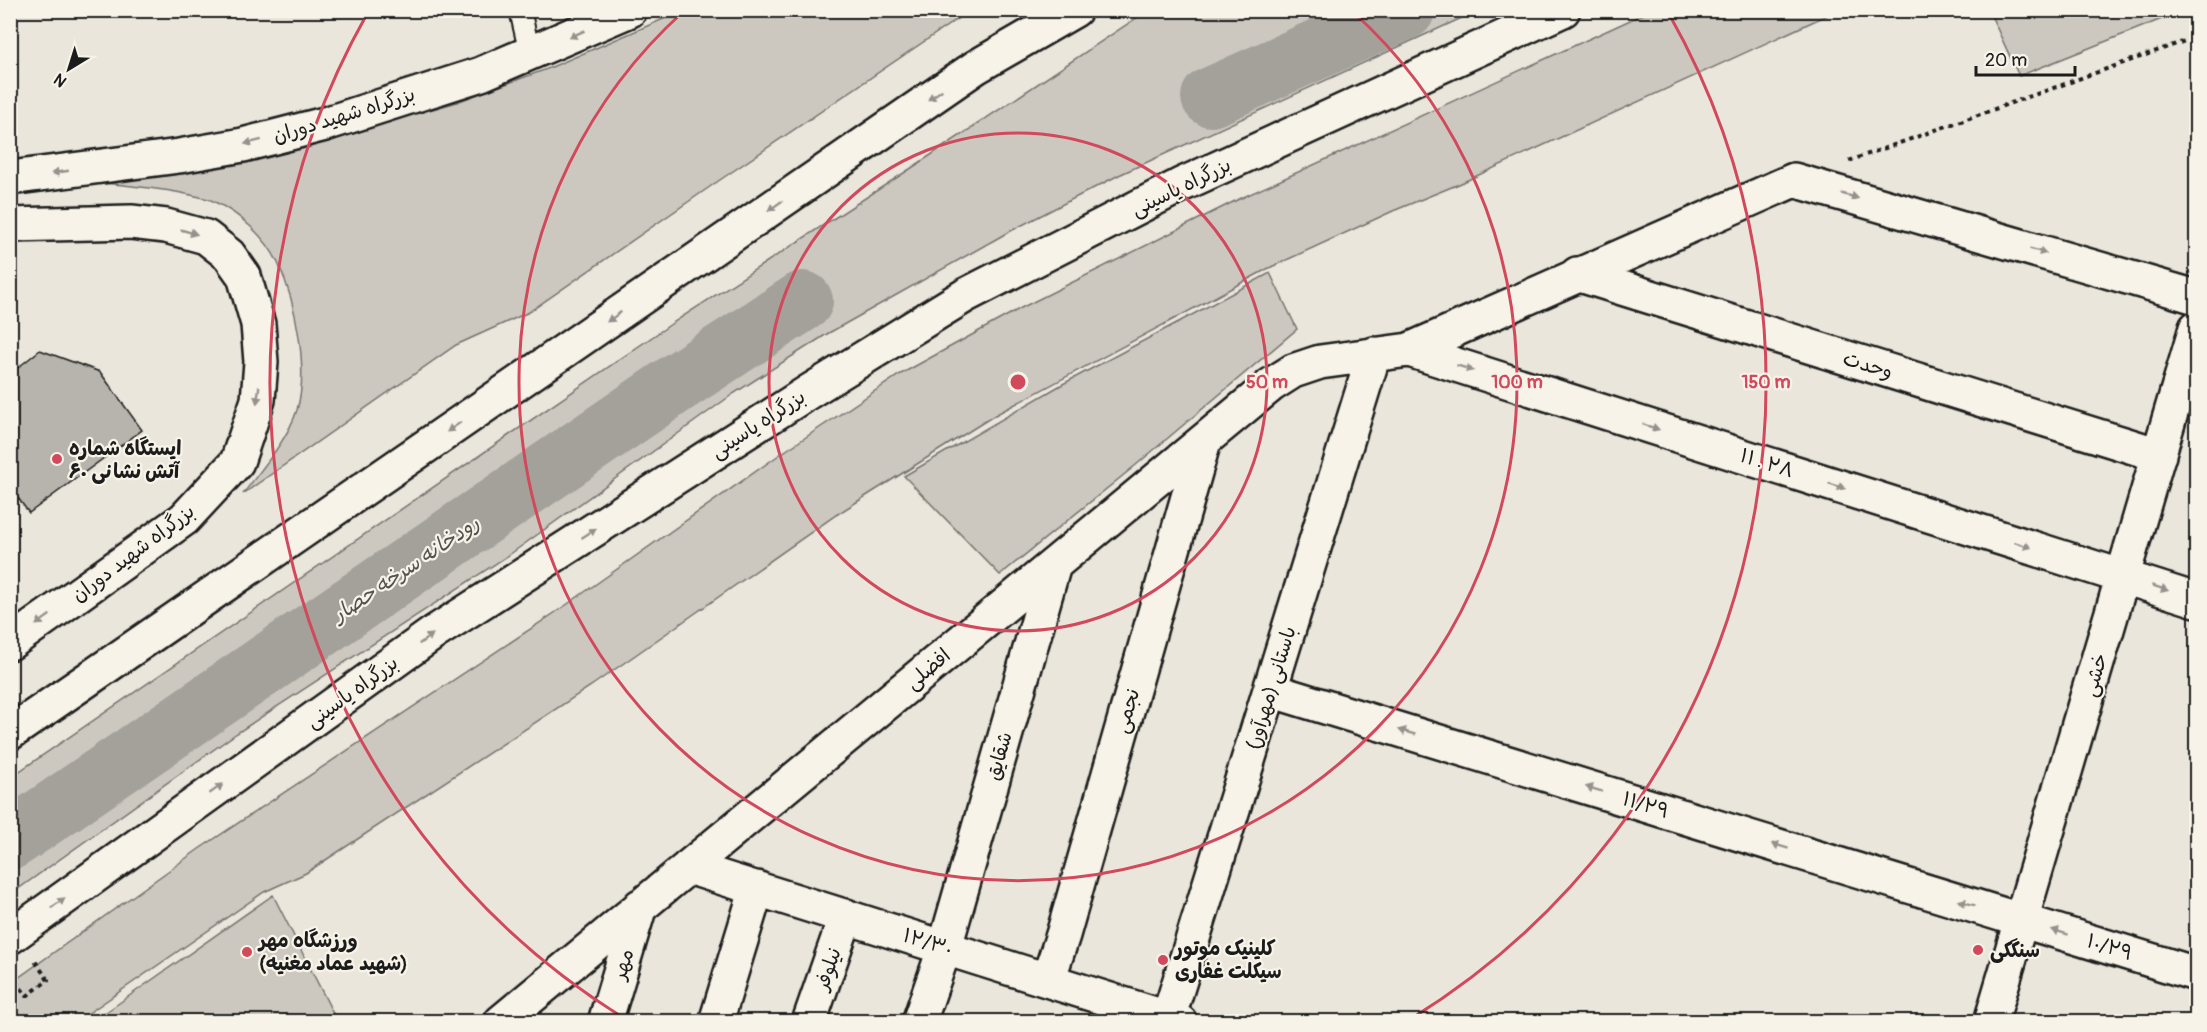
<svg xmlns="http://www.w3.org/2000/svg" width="2207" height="1032" font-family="Pangolin,'Playpen Sans Arabic',sans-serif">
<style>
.green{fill:#ccc8c0;stroke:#74726e;stroke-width:1.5}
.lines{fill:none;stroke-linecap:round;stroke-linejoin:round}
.river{stroke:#a3a19a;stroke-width:60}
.building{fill:#b6b4ac;stroke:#1c1c1c;stroke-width:1.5}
.service-casing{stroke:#1c1c1c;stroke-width:24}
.minor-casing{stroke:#1c1c1c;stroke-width:38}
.trunk-casing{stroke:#1c1c1c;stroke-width:38}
.path{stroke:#1c1c1c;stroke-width:4;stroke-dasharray:4.5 4.5;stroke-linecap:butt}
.service{stroke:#f7f3e8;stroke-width:20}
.minor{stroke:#f7f3e8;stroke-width:33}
.trunk{stroke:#f7f3e8;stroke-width:33}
.oneway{fill:#94928c}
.ring{fill:none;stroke:#d1495b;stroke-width:3}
.poi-dot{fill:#d1495b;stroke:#f7f3e8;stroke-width:2}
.labels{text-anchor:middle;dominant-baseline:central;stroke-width:4.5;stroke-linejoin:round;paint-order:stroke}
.street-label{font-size:20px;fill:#1c1c1c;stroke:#f7f3e8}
.poi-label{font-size:20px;font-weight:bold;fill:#1c1c1c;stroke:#f7f3e8;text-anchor:start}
.water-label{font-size:21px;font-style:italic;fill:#52514e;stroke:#f7f3e8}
.centre{fill:#d1495b;stroke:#f7f3e8;stroke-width:3}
.ring-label{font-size:18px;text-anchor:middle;font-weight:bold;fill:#d1495b;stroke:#f7f3e8;stroke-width:4.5;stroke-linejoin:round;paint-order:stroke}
</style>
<rect width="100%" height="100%" fill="#eae6dc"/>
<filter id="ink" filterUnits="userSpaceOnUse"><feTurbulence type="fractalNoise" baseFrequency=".0167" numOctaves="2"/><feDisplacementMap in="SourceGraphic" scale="12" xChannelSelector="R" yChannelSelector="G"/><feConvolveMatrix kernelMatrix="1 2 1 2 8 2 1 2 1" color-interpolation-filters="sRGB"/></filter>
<g filter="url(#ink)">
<path class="green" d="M1652 10 1836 11 1459 184 1393 211 1269 268 995 415 836 515 591 686 306 873 264 892 77 1021H11V983L199 849 562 608 779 455 899 375 1021 308 1237 200Z
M682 11H969L714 184 529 312 456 345 243 494C262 468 287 441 297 410 309 369 296 302 278 263 266 237 239 213 213 201 207 198 199 197 191 195 156 187 119 185 83 181L300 147 380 124 454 103 547 69Z
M1147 11H1477L1119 175 1005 234 827 334 733 394 509 555 237 733 11 894V777L674 322 910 169Z
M1989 11H2182L2019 76Z
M1270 273 1297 329 1136 465 1000 575 904 476 1061 385Z
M273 895 337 1021H93L112 1008Z"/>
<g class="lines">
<path class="river" d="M1211 97 1405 10
M10 840 680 381 803 301"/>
</g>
<path class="building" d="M40 350 100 372 142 430 29 513 10 487V374Z"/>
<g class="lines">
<g class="service-casing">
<path id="service" d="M520 10 530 54"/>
</g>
<g class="minor-casing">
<path id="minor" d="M1577 274 2159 455
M1409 350 2196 600
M1270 690 2196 974
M688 867 1180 1022
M1048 980 1063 935 1204 441
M501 1022 1271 385 1293 371 1320 362 1409 350 1794 180 2196 297
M605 1022 640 906
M716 1022 757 888
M809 1022 846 916
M919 1022 945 947 1054 565
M1167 1022 1374 354
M1991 1022 2196 328"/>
</g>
<g class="trunk-casing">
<path id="trunk" d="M10 178 179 156 243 145 325 124 481 74 630 10
M10 225 131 222 166 226 206 237 229 255 244 276 258 324 261 362 258 400 237 462 184 519 10 643
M10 733 976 67 1075 10
M10 937 435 632 810 391 966 295 1183 184 1563 10"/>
</g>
<path class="path" d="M1849 161 2196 37
M10 974 27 996 48 980 35 961"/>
<use href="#service" class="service"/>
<use href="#minor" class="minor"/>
<use href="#trunk" class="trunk"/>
</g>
<defs><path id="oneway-solid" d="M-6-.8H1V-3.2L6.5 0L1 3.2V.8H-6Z" transform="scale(1.5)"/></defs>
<g class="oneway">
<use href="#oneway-solid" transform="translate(577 34) rotate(156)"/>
<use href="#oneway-solid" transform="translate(935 95) rotate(145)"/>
<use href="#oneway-solid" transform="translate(253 142) rotate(166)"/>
<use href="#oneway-solid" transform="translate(60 172) rotate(172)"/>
<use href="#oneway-solid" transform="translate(1850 196) rotate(16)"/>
<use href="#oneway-solid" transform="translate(775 206) rotate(145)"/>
<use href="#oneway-solid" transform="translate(189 232) rotate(16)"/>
<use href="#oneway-solid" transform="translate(2038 251) rotate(16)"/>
<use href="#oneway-solid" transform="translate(614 317) rotate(145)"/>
<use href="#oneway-solid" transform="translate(1465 368) rotate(18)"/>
<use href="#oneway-solid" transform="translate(258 395) rotate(98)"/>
<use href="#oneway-solid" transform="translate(454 427) rotate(145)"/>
<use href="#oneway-solid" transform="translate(1651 427) rotate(18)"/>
<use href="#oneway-solid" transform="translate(1837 486) rotate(18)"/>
<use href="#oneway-solid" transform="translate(589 533) rotate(-33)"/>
<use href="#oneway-solid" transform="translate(2023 545) rotate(18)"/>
<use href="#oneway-solid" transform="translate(2160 588) rotate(18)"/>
<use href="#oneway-solid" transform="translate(43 620) rotate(145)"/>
<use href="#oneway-solid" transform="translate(426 639) rotate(-36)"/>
<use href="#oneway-solid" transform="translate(1407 732) rotate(-163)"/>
<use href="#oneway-solid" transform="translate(216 789) rotate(-36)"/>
<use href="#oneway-solid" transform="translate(1594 789) rotate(-163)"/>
<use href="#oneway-solid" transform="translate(1780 846) rotate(-163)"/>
<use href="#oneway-solid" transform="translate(58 903) rotate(-36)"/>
<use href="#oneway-solid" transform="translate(1967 903) rotate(-163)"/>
<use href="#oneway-solid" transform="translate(2060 932) rotate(-163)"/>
</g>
</g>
<g class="ring">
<circle cx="1018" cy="382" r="249"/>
<path d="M1352 11A499 499 0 1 1 684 11"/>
<path d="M627 1020A748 748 0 0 1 367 14M1669 14A748 748 0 0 1 1409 1020"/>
</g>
<g class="poi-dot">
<circle cx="57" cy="459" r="6"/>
<circle cx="1978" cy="950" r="6"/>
<circle cx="247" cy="952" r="6"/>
<circle cx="1163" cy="960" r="6"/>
</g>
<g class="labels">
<g class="street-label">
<text transform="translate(344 115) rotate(-17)">بزرگراه شهید دوران</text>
<text transform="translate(1181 187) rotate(-26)">بزرگراه یاسینی</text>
<text transform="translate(1868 365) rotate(17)">وحدت</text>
<text transform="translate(758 424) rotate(-33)">بزرگراه یاسینی</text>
<text transform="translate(1767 463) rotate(18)">۱۱ . ۲۸</text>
<text transform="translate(133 553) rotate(-37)">بزرگراه شهید دوران</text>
<text transform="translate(928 669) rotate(-40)">افضلی</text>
<text transform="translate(2095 675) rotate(-74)">خشی</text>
<text transform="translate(1271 688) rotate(-73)">باستانی (مهرآور)</text>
<text transform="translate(352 692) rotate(-36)">بزرگراه یاسینی</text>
<text transform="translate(1127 711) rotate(-74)">نجمی</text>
<text transform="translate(999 756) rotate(-74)">شقایق</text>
<text transform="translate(1646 805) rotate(17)">۱۱/۲۹</text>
<text transform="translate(928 942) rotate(17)">۱۲/۳۰</text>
<text transform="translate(2110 947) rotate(17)">۱۰/۲۹</text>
<text transform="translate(623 964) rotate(-73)">مهر</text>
<text transform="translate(828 969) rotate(-71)">نیلوفر</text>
</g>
<g class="poi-label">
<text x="69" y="448">ایستگاه شماره<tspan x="69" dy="23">۶۰ آتش نشانی</tspan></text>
<text x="259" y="940">ورزشگاه مهر<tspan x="259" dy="23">(شهید عماد مغنیه)</tspan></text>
<text x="1175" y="948">کلینیک موتور<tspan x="1175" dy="23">سیکلت غفاری</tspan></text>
<text x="1990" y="950">سنگکی</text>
</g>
<g class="water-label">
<text transform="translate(406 569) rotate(-34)">رودخانه سرخه حصار</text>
</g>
</g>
<circle cx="1018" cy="382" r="9" class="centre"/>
<g class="ring-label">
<text x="1267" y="388">50 m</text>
<text x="1517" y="388">100 m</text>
<text x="1766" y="388">150 m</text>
</g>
<rect width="2207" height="1032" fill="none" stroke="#f7f3e8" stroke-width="36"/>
<rect x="18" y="18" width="2171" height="996" fill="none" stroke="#1c1c1c" stroke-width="2" filter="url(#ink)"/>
<g transform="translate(69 69) rotate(218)" stroke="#f7f3e8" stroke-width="4.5" paint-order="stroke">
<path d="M0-4.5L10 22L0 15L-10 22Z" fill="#1c1c1c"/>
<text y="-9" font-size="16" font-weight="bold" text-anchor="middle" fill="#1c1c1c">N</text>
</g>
<path d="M1976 66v9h99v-9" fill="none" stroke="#1c1c1c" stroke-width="3"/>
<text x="1985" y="66" font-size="18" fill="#1c1c1c" stroke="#f7f3e8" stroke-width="4.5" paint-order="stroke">20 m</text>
</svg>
